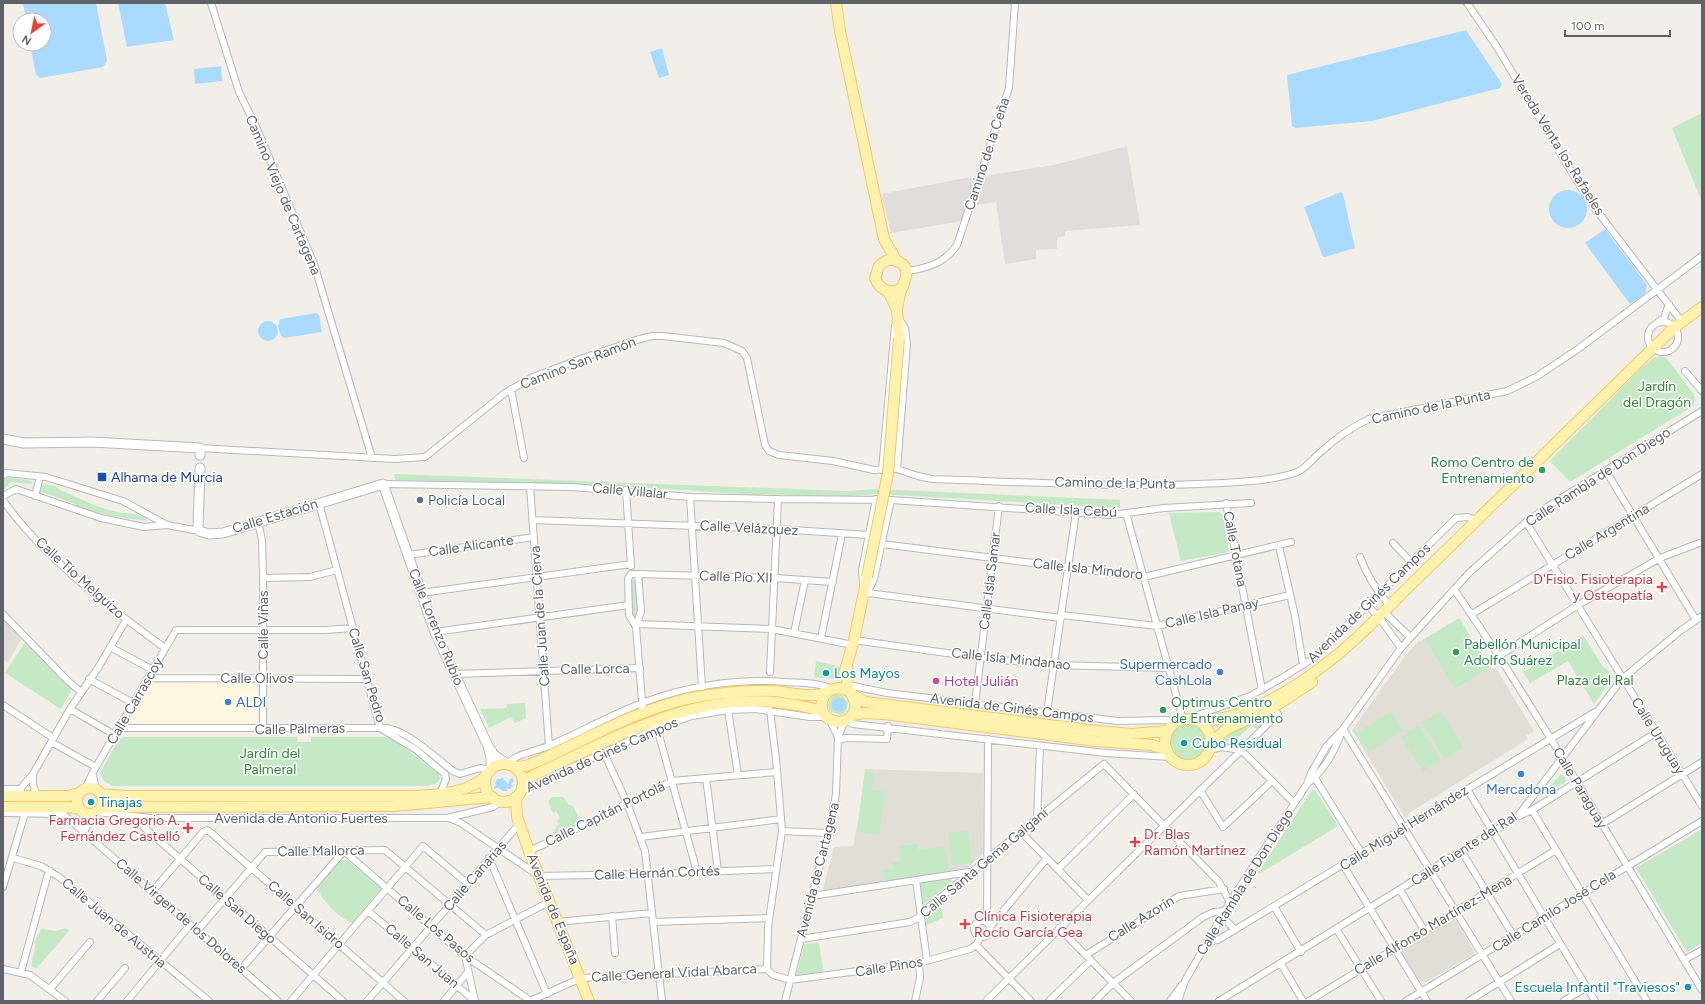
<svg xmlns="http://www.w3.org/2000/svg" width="1705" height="1004" font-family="Figtree,sans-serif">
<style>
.commercial{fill:#fef7e0}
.industrial{fill:#e0deda}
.education{fill:#e1ded6}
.green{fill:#c5e8c5}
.water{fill:#aadaff}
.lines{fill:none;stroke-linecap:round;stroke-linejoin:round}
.street-casing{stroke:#b5b8bc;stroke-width:8}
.secondary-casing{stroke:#b6babf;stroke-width:11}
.primary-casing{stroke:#f2c960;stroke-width:12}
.street{stroke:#fff;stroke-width:6}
.secondary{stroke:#fff;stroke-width:9}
.primary{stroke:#fff2af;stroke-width:10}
.primary-bridge-casing{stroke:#f2c960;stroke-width:12;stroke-linecap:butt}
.primary-bridge{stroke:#fff2af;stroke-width:10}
.leisure-dot{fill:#2e9e5b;stroke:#fff;stroke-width:1.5}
.transit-dot{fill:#1a4fb4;stroke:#fff;stroke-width:1.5}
.service-dot{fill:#5c6f8a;stroke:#fff;stroke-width:1.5}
.health-dot{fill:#e0444e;stroke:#fff;stroke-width:1.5}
.shop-dot{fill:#3f7fe0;stroke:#fff;stroke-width:1.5}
.culture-dot{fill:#0f9aa8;stroke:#fff;stroke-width:1.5}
.hotel-dot{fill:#d1479c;stroke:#fff;stroke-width:1.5}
.labels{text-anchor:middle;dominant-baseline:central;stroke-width:3;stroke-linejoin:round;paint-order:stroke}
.street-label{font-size:14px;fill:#5f6368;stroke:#fff}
.park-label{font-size:14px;fill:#348238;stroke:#fff}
.leisure-label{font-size:14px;fill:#27864d;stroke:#fff;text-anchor:start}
.transit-label{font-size:14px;fill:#164399;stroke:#fff;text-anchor:start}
.service-label{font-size:14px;fill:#4e5e75;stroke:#fff;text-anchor:start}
.health-label{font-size:14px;fill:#be3a42;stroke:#fff;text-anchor:end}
.shop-label{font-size:14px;fill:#366cbe;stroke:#fff;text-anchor:end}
.culture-label{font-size:14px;fill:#0d838f;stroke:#fff;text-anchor:start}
.hotel-label{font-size:14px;fill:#b23c85;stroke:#fff;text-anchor:start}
</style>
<rect width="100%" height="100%" fill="#f1efe8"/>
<path class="commercial" d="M255 682 257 684V721L255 724H139L131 722V718L152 683Z"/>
<path class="industrial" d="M1127 146 1140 225 1065 231V236L1057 238V249L1036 250V259L1005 264 996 202 975 205 984 176 1054 165Z
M976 176 963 221 891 233 881 194Z"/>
<path class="education" d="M3 619 22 638 8 662 3 659Z
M1424 639 1455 689 1490 668 1497 670 1534 731 1526 736 1528 739 1409 813 1406 819 1352 730 1405 656 1419 641 1420 642Z
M865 769 983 773V854L967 868 949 871 945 845 919 850 918 843 898 846 900 861 894 869 882 871 884 882 825 891 823 889 834 847 853 846 863 797Z
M1452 919H1455L1474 951V954L1426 982 1418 981 1401 952 1402 949Z"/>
<path class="green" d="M1702 113V202L1672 128Z
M1662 356 1667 359 1694 394 1695 400 1693 406 1570 482 1550 461 1640 369 1655 357Z
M394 474 847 491 877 489 1120 500V508L878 494 849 496 743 494 589 484 395 480Z
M10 477 31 481 33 484 11 482 4 489 3 479Z
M44 484 56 486 60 490C78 497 95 507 113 511 124 514 134 513 144 517L147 521 118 517 77 508 76 504 42 492 40 494 39 487Z
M1220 512 1223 515 1229 552 1181 561 1169 513Z
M632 579 636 582 638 616 636 617H633L630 582Z
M1459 618 1490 668 1455 689 1424 639Z
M1583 635 1603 667 1609 671 1614 677 1594 704 1568 661 1530 683 1523 672Z
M26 641 72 689 61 709 5 673Z
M816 661 841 667 834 679 814 677Z
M835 695H842L848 703 846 712 841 715 831 712C826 706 828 699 835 695Z
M525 703 526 718 515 723 511 717 489 728 480 709 506 708 507 704Z
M1441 711 1463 747 1444 759 1422 723Z
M1391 712 1403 731 1367 753 1355 734Z
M1262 718H1266L1257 729 1252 725 1235 740 1223 741 1228 735Z
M1170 742a18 18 0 1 1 36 0a18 18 0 1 1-36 0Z
M1419 726 1441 760 1423 771 1401 737Z
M124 737H297L298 742H311V737H386L397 742 438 773 440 779 437 783 427 786H113L104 781 100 773 118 740Z
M865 770 873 771 872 788 869 789 886 792 879 835 857 831Z
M1561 774 1565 777 1566 782 1546 793 1545 791Z
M1312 790H1315L1338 826 1259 874 1258 873Z
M553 797H563L569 805 573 806 582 823 557 836 554 830 557 828 556 826 559 824 557 821 560 818 556 811 553 813 548 801Z
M1702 829V943L1687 952 1636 868Z
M968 831 972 863 952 865 948 833Z
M918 843 919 850 945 845 949 871 884 882 882 871 893 869 892 862 900 861 898 846Z
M342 860H347L382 888 353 923C340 920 322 899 316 888Z
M951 878 952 881 923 905 920 883Z
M940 902 943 918 926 925V913Z
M65 928 69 931 36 969 31 965 36 944 34 943 41 929 56 931Z
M819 943 824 975 796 977 804 944Z"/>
<path class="water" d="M23 3H96L107 61 103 67 40 78 36 74 30 44H44V20H26Z
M118 3H165L174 40 127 47Z
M1466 30 1502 84 1500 88 1372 121 1295 128 1292 126 1287 75Z
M662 48 669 75 659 78 650 52Z
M221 66 222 81 195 84 194 69Z
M1549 209a19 19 0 1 1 38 0a19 19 0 1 1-38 0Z
M1341 192 1343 194 1355 248 1325 257H1323L1304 207Z
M1605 229 1647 285 1645 295 1630 304 1585 243Z
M317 313 319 315 322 332 284 338 281 336 278 326 280 319Z
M258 331a10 10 0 1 1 20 0a10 10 0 1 1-20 0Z
M832 705a7 7 0 1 1 14 0a7 7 0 1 1-14 0Z
M502 777 508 784 510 779 513 778 514 781 511 784 513 786 510 789H507V791H503L498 788 494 789V787L496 785 495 783 497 779H501Z"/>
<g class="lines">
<g class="street-casing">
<path id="street" d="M211 3 239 92 257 129 314 264 372 458
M1467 3 1497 47 1574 176 1594 207 1682 322
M907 271C928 268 945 263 957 245L1009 88 1015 3
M1648 337a15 15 0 1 1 30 0a15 15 0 1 1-30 0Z
M1658 322 1664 318 1669 304
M1685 371 1702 391
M511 389 524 458
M200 448 395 459 425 457 505 393 533 377 583 358 636 340 652 336H663L724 343 742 351 747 358 765 445 769 451 779 455 833 461 874 470 897 469 918 476 932 479C1020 482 1109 487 1198 484 1226 483 1271 482 1297 472 1308 467 1313 458 1322 451 1336 438 1352 427 1369 419L1507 391 1536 377 1578 349 1702 256
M897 469 907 344 905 328 899 319
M882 470 895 326
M1606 471 1696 620
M3 475 6 473 46 477 123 501 167 525 199 531
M383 484 572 487 690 497 778 499 891 500 1111 515 1164 508 1251 503
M530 486 549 746
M626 490 631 566
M3 496 16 489 101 518 144 527 167 525
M35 496 40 477
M690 497 702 687
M3 500C40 554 112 610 165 648
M319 503 380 728
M1226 503 1262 690
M1126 513 1183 720
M532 520 777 529 869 535
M258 522 262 540 263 578V729
M1526 522 1702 806
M1393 543 1411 562
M882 544 1144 577 1291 542
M1279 546 1295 616 1303 665
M408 555 534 537
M1360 557C1367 576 1376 590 1389 605
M631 574H638L641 611 636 627 629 615 628 579Z
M638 574 775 578 833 582
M263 578 310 577 337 570
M863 584 862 570 876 499
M1454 589 1499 656 1551 739 1702 990
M421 593 631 564
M868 593 1061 618
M867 594 874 579 891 500
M1367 605 1378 616 1401 648
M1383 611 1410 637
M3 614 69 682 80 691
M1472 614 1702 474
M1062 615 1157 626 1290 595
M637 624 772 629 853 645
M636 627 643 713
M435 632 629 605
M794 633 805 580
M821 638 842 534
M854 640 982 658 1054 665 1168 668
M110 647 153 670
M1499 656 1578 605 1660 558 1702 542
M770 672 778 499
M454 674 640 668
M148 678 367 679
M89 679 133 703
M848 685 887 693 1118 721 1168 720 1177 722
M975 704 999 506
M3 705 53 738
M70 709 115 735
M728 710 738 775
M770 710 776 759 782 831 768 927 767 969 773 975 790 980 919 963 970 949 976 945 981 937
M1047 712 1076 512
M829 719 838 737
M847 720 853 724 1106 753 1171 757
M1193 720 1198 715 1250 696 1282 678 1315 657 1456 518 1468 517 1477 521
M119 728H380L415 749 445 774 446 779 440 794
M380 728C401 724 437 759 453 771L460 774 480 768 490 770
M657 728 697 872
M1343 729 1511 1001
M838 740 846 738 887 739 888 726
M51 742 96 767
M1209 750 1222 747 1241 750 1294 803
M604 753 627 803 645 851 662 1001
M507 764C517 753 538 751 551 745 582 731 611 715 642 703 686 686 738 678 785 682 801 683 817 682 832 689
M1104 764 1219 882 1230 902
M33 774V785L37 796
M93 775 96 790
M706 778 718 871
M1315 778 1362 854
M1307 784 1311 773 1326 747 1343 729 1401 648 1469 573 1526 522 1547 507 1702 411
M3 789H21
M85 789 93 772 176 630H325L353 628
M1467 789 1595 1001
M1200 790 1223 827 1272 781
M521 791 657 728 692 716 728 710 756 709 810 717H826
M14 796 33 774 70 709 98 668 126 620
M1532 810 1647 1001
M83 812 84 828
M96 812 151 818H447L493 807 502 801
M3 813 63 814 278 1001
M131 816 343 1001
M1519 816 1532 810 1657 732
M449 818 461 823 539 876 647 874 776 869
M1037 819 1040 746
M1602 824 1702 762
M782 831 828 833
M84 832 93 813
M1021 832 1088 900
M641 837 781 819
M529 851 558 838 672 781 777 772
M1462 852 1513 935
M13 858 41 866 59 877 209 1001
M489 858 547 994
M1343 865 1427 1001
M1058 869 1134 794
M916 880 927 961
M3 887 25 813
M1400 890 1424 930
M152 892 203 832 207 830 210 832 404 1001
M812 896 969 872
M1274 906 1301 952
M368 911 475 1001
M612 916 615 953
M1222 916 1235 930
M974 929a8 8 0 1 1 16 0a8 8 0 1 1-16 0Z
M557 922 652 913
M653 922 769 918
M987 923 988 739
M990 927 1047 858
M1059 928 1131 1001
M1337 930 1381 1001
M197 931 265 852 385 850 486 935
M801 939 910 922 920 917 925 910 1104 764
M1208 941 1218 940 1595 712
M976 945 1031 1001
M1086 955 1179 896 1224 889
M465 956 486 935 549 902
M465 956 475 1001
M1684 960 1702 950
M1281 964 1303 1001
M3 969 30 975 65 1001
M241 969 344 851 465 956 531 1001
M21 972 49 870
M50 989 90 942
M97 1001 125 968
M127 1001 190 925
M291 1001 423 846 468 884
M367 1001 520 823
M444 1001 468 972
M530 1001 581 978 767 969
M785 1001 828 833 836 794 838 737 845 721
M915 1001 920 978 919 963
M986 1001 1278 714
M1049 1001 1091 960
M1095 1001 1113 983 1203 917 1214 912 1224 911
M1170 1001 1182 985
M1178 1001 1185 981 1230 902 1307 784C1325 769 1334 753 1342 731
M1219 1001 1518 816 1622 679 1680 631 1702 616
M1309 1001 1556 850
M1406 1001 1702 821
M1469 1001 1560 944
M1564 1001 1587 987"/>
</g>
<g class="secondary-casing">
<path id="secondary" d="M3 439 24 443 92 442 200 448V455
M200 468 198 528 199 531 209 534 223 533 383 484 435 632 488 746 491 757V769
M490 749 494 755 507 764"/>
</g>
<g class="primary-casing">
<path id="primary" d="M836 3 840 31 884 239 896 260
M888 291 897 309 899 338
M897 309C898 304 899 298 900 293 904 282 914 266 896 261 890 258 884 261 879 266L875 278C880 291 892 295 903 287
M847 668C847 675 846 685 850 692 853 698 857 702 855 709 850 730 818 723 822 702 824 688 840 685 850 692
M844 674 854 640 867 577
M852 694 865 702 1098 731 1131 734 1168 731
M852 715 864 713 884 714 1096 741 1152 745 1167 750
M1165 742a23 23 0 1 1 46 0a23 23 0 1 1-46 0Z
M1197 721C1238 721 1282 696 1315 672 1356 643 1390 604 1426 570 1502 496 1577 422 1653 348L1675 327 1702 307
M1211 744 1225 730 1274 707 1312 682
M485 783a19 19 0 1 1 38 0a19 19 0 1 1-38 0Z
M513 766 520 767 529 765C587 740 644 704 708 695 730 692 752 690 775 691 792 693 809 698 826 693
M522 787 529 778 536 774C613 739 693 691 782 703 796 705 809 706 823 712
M77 801a13 13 0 1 1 26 0a13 13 0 1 1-26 0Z
M100 794 125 796H418C441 794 468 793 486 776
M3 796H68L80 793
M516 797 517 817 529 851 589 1001
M3 807H67L80 809
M101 807 394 806 492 797"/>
</g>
<use href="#street" class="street"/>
<use href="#secondary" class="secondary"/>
<use href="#primary" class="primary"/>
<g class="primary-bridge-casing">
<path id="primary-bridge" d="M867 577 888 473 899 338"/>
</g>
<use href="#primary-bridge" class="primary-bridge"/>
</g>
<g class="leisure-dot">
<circle cx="1542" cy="470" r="4"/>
<circle cx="1456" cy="652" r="4"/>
<circle cx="1163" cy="710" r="4"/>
</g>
<rect class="transit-dot" x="97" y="472" width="10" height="10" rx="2"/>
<circle class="service-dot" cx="420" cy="500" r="4"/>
<g class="health-dot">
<path d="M1660 581h4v4h4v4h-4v4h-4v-4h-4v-4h4z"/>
<path d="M186 822h4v4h4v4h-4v4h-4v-4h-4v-4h4z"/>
<path d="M1133 836h4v4h4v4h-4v4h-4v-4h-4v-4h4z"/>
<path d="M963 918h4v4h4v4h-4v4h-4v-4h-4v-4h4z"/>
</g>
<g class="shop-dot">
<circle cx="1220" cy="672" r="4"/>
<circle cx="228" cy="702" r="4"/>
<circle cx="1521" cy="774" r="4"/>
</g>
<g class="culture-dot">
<circle cx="826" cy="673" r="4"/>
<circle cx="1184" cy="743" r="4"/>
<circle cx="91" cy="802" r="4"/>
<circle cx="1688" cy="987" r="4"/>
</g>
<circle class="hotel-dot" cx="936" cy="681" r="4"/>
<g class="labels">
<g class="street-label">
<text transform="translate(1558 145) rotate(58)">Vereda Venta los Rafaeles</text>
<text transform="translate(987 154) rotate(-72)">Camino de la Ceña</text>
<text transform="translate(283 195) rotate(67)">Camino Viejo de Cartagena</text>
<text transform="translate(578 363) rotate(-21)">Camino San Ramón</text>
<text transform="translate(1431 407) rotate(-12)">Camino de la Punta</text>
<text transform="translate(1598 477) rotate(-33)">Calle Rambla de Don Diego</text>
<text transform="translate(1115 483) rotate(1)">Camino de la Punta</text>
<text transform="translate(630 491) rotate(5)">Calle Villalar</text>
<text transform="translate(1071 510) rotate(3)">Calle Isla Cebú</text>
<text transform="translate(275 516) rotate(-17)">Calle Estación</text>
<text transform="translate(749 528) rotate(3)">Calle Velázquez</text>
<text transform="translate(1607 532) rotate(-31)">Calle Argentina</text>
<text transform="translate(471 546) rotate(-8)">Calle Alicante</text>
<text transform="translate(1235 549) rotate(79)">Calle Totana</text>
<text transform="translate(1088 569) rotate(6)">Calle Isla Mindoro</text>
<text transform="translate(736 577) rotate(2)">Calle Pío XII</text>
<text transform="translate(80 578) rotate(42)">Calle Tío Melguizo</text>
<text transform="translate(990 581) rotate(-83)">Calle Isla Samar</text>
<text transform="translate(1369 603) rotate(-44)">Avenida de Ginés Campos</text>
<text transform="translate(1212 613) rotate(-13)">Calle Isla Panay</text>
<text transform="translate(540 616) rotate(-94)">Calle Juan de la Cierva</text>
<text transform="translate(263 625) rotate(-90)">Calle Viñas</text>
<text transform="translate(436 627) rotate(68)">Calle Lorenzo Rubio</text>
<text transform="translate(1011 659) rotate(6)">Calle Isla Mindanao</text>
<text transform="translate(595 669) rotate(-1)">Calle Lorca</text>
<text transform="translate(367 675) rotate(73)">Calle San Pedro</text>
<text x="257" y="678">Calle Olivos</text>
<text transform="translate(135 701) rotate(-60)">Calle Carrascoy</text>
<text transform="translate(1012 708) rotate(7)">Avenida de Ginés Campos</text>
<text transform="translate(300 729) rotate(-1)">Calle Palmeras</text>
<text transform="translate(1658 736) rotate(58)">Calle Uruguay</text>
<text transform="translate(602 755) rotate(-24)">Avenida de Ginés Campos</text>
<text transform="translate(1580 788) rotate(59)">Calle Paraguay</text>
<text transform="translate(605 814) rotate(-26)">Calle Capitán Portolá</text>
<text x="301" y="818">Avenida de Antonio Fuertes</text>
<text transform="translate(1404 828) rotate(-32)">Calle Miguel Hernández</text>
<text transform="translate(1464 849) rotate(-33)">Calle Fuente del Ral</text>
<text transform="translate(321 851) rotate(-1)">Calle Mallorca</text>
<text transform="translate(984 863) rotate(-40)">Calle Santa Gema Galgani</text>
<text transform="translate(818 870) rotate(-76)">Avenida de Cartagena</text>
<text transform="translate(657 873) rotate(-2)">Calle Hernán Cortés</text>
<text transform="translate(475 876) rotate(-49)">Calle Canarias</text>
<text transform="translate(1245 882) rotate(-58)">Calle Rambla de Don Diego</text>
<text transform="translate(237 909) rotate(41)">Calle San Diego</text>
<text transform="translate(553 909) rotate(68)">Avenida de España</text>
<text transform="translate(1554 911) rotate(-32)">Calle Camilo José Cela</text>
<text transform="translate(306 915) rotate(41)">Calle San Isidro</text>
<text transform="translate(181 916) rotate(41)">Calle Virgen de los Dolores</text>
<text transform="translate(1141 919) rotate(-32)">Calle Azorín</text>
<text transform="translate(114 923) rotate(40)">Calle Juan de Austria</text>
<text transform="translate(1433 925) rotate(-31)">Calle Alfonso Martínez-Mena</text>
<text transform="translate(436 929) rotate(40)">Calle Los Pasos</text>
<text transform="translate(422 956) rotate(40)">Calle San Juan</text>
<text transform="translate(889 967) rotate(-9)">Calle Pinos</text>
<text transform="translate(674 973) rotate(-3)">Calle General Vidal Abarca</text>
</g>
<g class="park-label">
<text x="1657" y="386">Jardín<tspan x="1657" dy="16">del Dragón</tspan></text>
<text x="1595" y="680">Plaza del Ral</text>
<text x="270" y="753">Jardín del<tspan x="270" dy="16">Palmeral</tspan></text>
</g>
<g class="leisure-label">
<text x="1534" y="462" text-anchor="end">Romo Centro de<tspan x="1534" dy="16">Entrenamiento</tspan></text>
<text x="1464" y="644">Pabellón Municipal<tspan x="1464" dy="16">Adolfo Suárez</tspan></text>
<text x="1171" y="702">Optimus Centro<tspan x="1171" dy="16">de Entrenamiento</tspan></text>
</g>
<g class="transit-label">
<text x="111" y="477">Alhama de Murcia</text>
</g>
<g class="service-label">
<text x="428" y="500">Policía Local</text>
</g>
<g class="health-label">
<text x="1653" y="579">D'Fisio. Fisioterapia<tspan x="1653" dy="16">y Osteopatía</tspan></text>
<text x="180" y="820">Farmacia Gregorio A.<tspan x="180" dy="16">Fernández Castelló</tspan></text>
<text x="1144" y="834" text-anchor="start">Dr. Blas<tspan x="1144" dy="16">Ramón Martínez</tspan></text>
<text x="974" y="916" text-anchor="start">Clínica Fisioterapia<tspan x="974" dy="16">Rocío García Gea</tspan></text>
</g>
<g class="shop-label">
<text x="1212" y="664">Supermercado<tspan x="1212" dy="16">CashLola</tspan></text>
<text x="236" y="702" text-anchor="start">ALDI</text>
<text x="1521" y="789" text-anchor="middle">Mercadona</text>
</g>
<g class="culture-label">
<text x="834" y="673">Los Mayos</text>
<text x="1192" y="743">Cubo Residual</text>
<text x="99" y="802">Tinajas</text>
<text x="1680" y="987" text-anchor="end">Escuela Infantil "Traviesos"</text>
</g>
<g class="hotel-label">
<text x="944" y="681">Hotel Julián</text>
</g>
</g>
<rect width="1705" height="1004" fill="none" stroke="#5f6368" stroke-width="8"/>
<g transform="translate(32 32) rotate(213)"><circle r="19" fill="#ffffff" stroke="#bfc1c3"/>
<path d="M0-3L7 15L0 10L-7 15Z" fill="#ea4335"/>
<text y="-6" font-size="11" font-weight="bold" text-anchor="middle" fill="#5f6368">N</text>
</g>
<path d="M1565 30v6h105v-6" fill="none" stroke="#5f6368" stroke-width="2"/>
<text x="1571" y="30" font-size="12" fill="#5f6368" stroke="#ffffff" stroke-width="3" paint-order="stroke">100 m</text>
</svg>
